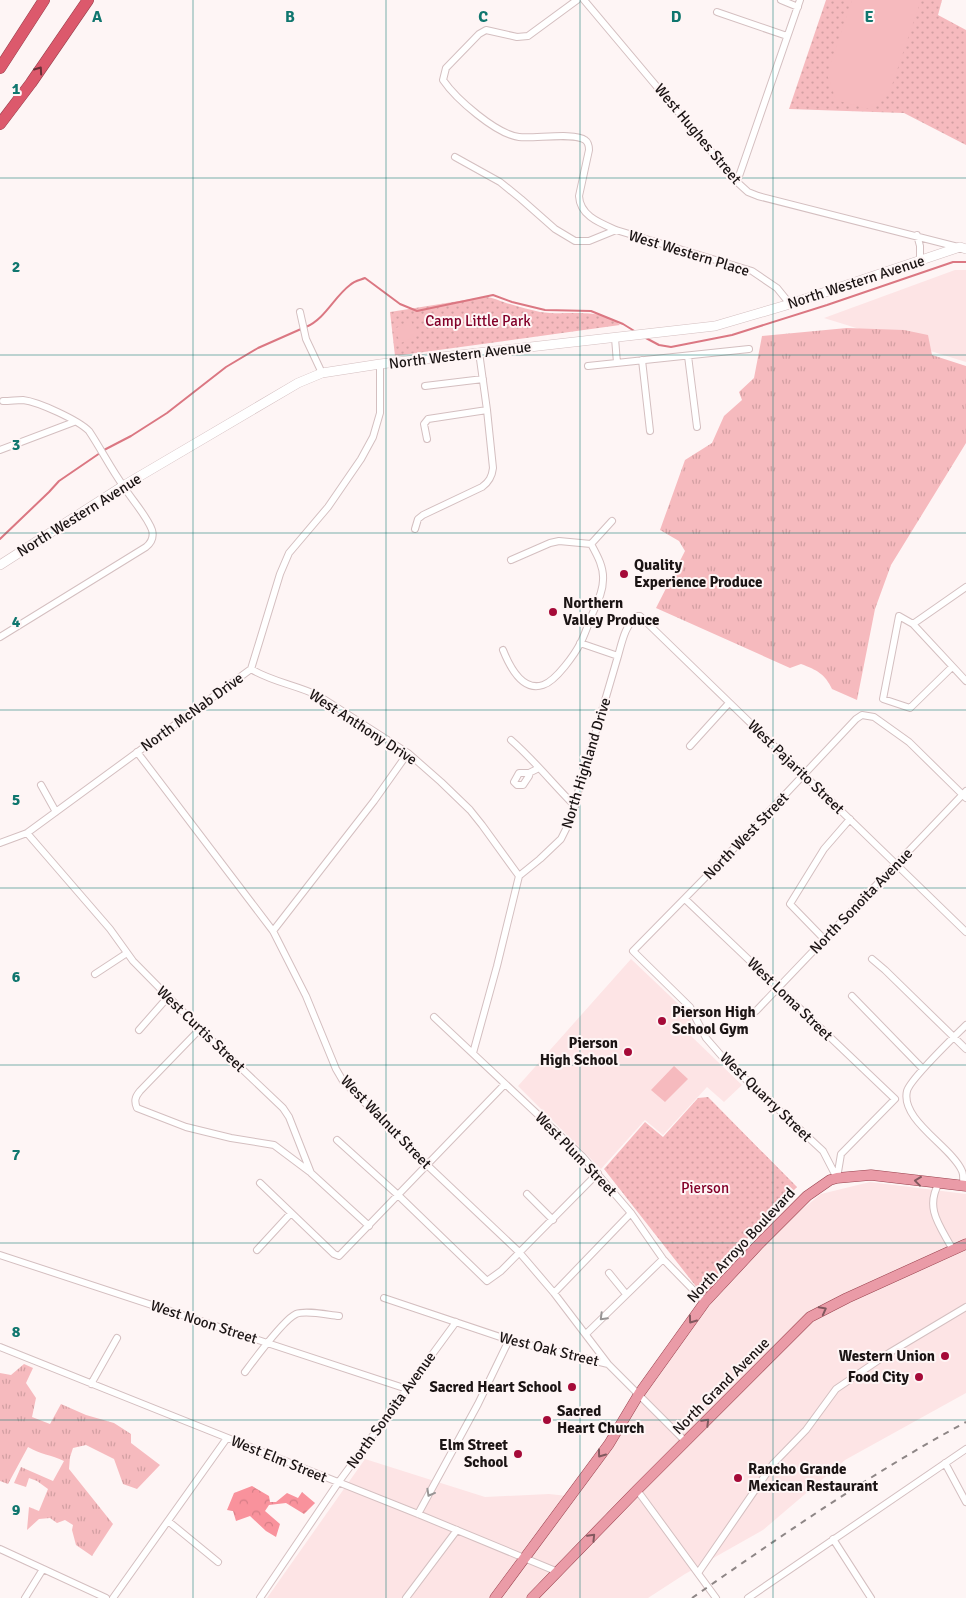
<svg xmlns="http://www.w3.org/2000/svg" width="966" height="1598" font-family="Signika,sans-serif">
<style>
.built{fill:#fde4e5}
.grass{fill:url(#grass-tufts)}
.forest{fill:url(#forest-crowns)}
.park{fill:url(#park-dots)}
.pitch{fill:#f6babe}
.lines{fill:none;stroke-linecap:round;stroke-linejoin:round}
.stream{stroke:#db7782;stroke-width:2}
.street-casing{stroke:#d4bfc0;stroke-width:8}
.secondary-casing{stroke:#d4bfc0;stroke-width:10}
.primary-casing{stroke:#98414d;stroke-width:11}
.highway-casing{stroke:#98414d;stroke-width:12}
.street{stroke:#fff;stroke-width:6}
.secondary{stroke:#fff;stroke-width:9}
.primary{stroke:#ea9ba7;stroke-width:10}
.highway{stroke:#dc596c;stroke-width:11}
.rail{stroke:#8e8686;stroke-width:2;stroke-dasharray:6 6;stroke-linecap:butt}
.oneway{stroke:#683037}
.oneway2{stroke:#82585e}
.oneway3{stroke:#989595}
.grid{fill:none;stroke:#0f766e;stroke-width:1;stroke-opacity:0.55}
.poi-dot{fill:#a50a38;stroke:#fef5f5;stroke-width:2}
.labels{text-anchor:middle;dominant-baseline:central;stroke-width:4;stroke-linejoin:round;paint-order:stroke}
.street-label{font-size:15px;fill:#1b1414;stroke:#fef5f5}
.park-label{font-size:15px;fill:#820029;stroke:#fef5f5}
.poi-label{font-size:15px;font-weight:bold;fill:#1b1414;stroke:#fef5f5;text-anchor:start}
.grid-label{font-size:16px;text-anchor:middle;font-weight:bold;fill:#0f766e;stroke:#fef5f5;stroke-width:4;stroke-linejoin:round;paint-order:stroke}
</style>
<defs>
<pattern id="grass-tufts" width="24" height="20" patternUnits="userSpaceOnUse" patternTransform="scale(1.25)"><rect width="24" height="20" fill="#f6babe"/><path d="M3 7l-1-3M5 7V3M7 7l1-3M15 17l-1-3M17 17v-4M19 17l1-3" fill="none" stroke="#d29fa2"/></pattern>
<pattern id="forest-crowns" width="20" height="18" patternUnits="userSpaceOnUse" patternTransform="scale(1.25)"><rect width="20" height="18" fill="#f9929c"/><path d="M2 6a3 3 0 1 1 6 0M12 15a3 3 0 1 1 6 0" fill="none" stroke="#d57d86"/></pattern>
<pattern id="park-dots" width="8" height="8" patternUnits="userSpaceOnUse" patternTransform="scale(1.25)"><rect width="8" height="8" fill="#f6babe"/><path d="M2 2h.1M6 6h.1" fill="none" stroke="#d29fa2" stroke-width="1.8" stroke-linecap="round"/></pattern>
</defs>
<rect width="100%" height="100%" fill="#fef5f5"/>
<path class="built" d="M955 270H966V362L824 318Z
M631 959 691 1016 690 1035 742 1085 724 1102 707 1087 663 1135 645 1120 601 1169 518 1086Z
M870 1182 966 1194V1393L845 1460 763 1530 685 1574 648 1598H267L365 1459 485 1497 549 1494 577 1497 622 1428 693 1324 780 1227 821 1194Z"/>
<path class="grass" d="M847 328 904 330 928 335 932 355 966 366V443L891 565 875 609 857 700 832 689C825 674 817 670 801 664L790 668 656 608 685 551 679 541 660 530 685 460 712 443 724 416 742 400 739 392 754 378 762 336Z
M24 1364 33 1368 26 1383 36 1398 32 1417 50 1424 61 1404 86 1415 114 1423 131 1434V1443L160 1465 137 1489 123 1484 114 1459 86 1445 73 1448 70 1457 69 1469 113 1524 92 1556 76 1545 72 1530 73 1525 65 1520 57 1523 50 1518 39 1519 27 1530 29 1507 39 1511 48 1489 37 1481 29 1478 26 1487 14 1483 21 1467 53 1481 64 1461C52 1455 39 1454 28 1447L8 1484 0 1481V1373L11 1375Z"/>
<path class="forest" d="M252 1486 269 1496 270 1502H276L287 1493 298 1498 302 1492 315 1503 304 1514 286 1503 269 1505 265 1511 280 1524 276 1537 266 1531 250 1516 236 1521 233 1511 227 1510 234 1493Z"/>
<path class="park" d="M826 0H942L938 15 966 30V145L904 113 789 109Z
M484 297C494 297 501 302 510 304 520 307 531 310 540 312 564 316 602 307 620 325L395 356 390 312Z
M708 1097 797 1187 724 1263 710 1290 707 1293H704L698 1289 604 1169 645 1122 663 1137 698 1098Z"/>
<path class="pitch" d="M852 0H921L889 94 869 109 836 100 827 74Z
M411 321 418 335 401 343 394 329Z
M674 1066 688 1079 665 1102 651 1090Z"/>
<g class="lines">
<path class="stream" d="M306 327C325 319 334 297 350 285 354 281 360 280 365 278L400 304 417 311 493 295 512 302 545 310 591 311 623 324 636 332
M644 337 659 345 671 347 732 335 827 305 953 262H966
M104 450 131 436 167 413 226 367 258 348 301 329
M0 539 49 492 59 481 100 453"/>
<g class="street-casing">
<path id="street" d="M577 0 528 36 517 37 486 30 479 34 446 68 443 80C456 99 496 134 519 137 533 139 575 132 585 140 588 142 589 146 589 150L579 196C580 216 600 223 616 230
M584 0 737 182 748 192 758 196 958 247
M781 0 798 7
M717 12 787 36
M455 157 500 182 521 199 555 229 575 241H589L616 230 752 271 777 288 790 304
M737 182 800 0
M917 235 920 246V261
M300 312 306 339 322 373
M615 338 617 363
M688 356 697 427
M642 360 650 431
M588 366 749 349
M425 386 483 379
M427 439 424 424 428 419 487 410
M0 450 74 422
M415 529 418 519 423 515 482 487C489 482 492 477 493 468L487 410 479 352
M591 544 612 521
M913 624 966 587
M0 637 146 547C152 542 154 537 152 530 147 516 132 500 124 487 111 469 101 449 89 431 78 420 39 402 23 400 17 400 10 401 3 401
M580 643 618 656
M503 650C509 665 522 692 543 685 556 681 575 654 581 642 585 634 588 625 591 617 596 605 603 593 603 580 604 567 597 555 591 544L559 541 550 543 511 560
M952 667 910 708 883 699 899 616 913 624 966 681
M251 669C272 682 297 685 319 696L408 753 441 782 470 810 482 825 519 876
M511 740C534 760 553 784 575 806
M690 746 729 703
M137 752 273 931 306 996 336 1069 343 1081 426 1164 519 1252 554 1293 608 1364
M529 773V776L523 785H517L514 782 519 773H529L539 768
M41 785 56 812
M27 833 110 929 133 961 200 1029 283 1108 289 1117 311 1173 369 1226
M0 843 27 833 251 669 280 574 289 553 328 507 361 459 373 437 380 413V364
M685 899 895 1099 841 1154 837 1178
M273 931 374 801 408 753
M824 939 790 904 824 849 850 819
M872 959 885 970 966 1049
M95 974 127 953
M852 996 923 1069
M756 1011 966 791
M434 1017 583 1157 631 1213 663 1259 705 1302
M200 1029 140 1091C135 1097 134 1101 137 1108L186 1127 231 1138 274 1145 310 1172
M139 1030 168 997
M473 1053 497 966 519 876 540 859 561 839 569 823 618 656C622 642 625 625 637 616H640L966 932
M337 1140 398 1195 487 1281 501 1271 598 1173
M837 1178 823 1151 726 1061 706 1038 690 1007 633 951 748 834 856 719 862 715 874 717 909 742 966 798
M260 1183 334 1254 339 1256 505 1084
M939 1183C924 1209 941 1227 953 1250
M963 1186C963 1181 964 1175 962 1171 952 1147 900 1120 907 1091 910 1079 955 1036 966 1025
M527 1194 553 1220
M257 1250 291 1213
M0 1255 407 1389
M609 1273 626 1294
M554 1293 631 1213
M384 1298 509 1340 608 1364 686 1442
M586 1334 663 1259
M0 1347 418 1514 558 1572
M245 1372C254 1360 284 1319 296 1314 306 1310 328 1315 339 1316
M91 1384 117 1338
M945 1463 966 1502
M637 1490 716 1598
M418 1514 478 1404 509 1340
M168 1521 218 1562
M833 1539 871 1598
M0 1549 106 1598
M698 1573 773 1464 806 1430 836 1389 889 1353 966 1307
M25 1598 43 1569
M113 1598 227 1438
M260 1598 338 1483 456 1322
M406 1598 457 1530
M748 1598 966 1449"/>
</g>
<g class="secondary-casing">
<path id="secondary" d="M0 565 123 486 298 383 322 373 380 364 715 326 790 304 960 247 966 249"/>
</g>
<g class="primary-casing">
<path id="primary" d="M495 1598 609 1444 639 1394 705 1302 761 1242 807 1196 830 1180 837 1178 871 1175 966 1186
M532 1598 637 1490 810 1317 847 1298 966 1244"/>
</g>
<g class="highway-casing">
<path id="highway" d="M0 68 44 0
M0 124 31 83 88 0"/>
</g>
<use href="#street" class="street"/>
<use href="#secondary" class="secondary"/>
<use href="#primary" class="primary"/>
<use href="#highway" class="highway"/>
<path class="rail" d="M692 1598C781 1536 870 1474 966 1422"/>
</g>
<defs><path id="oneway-chevron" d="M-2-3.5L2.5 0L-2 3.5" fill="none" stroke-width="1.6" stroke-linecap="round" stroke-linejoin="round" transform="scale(1.25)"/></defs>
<use class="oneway" href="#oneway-chevron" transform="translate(39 70) rotate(-55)"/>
<g class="oneway2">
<use href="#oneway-chevron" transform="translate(918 1181) rotate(-173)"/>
<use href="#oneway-chevron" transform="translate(823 1310) rotate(-28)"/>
<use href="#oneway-chevron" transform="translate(692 1320) rotate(126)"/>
<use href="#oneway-chevron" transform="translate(706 1422) rotate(-45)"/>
<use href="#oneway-chevron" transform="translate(601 1454) rotate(126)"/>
<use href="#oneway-chevron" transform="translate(592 1537) rotate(-46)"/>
</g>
<g class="oneway3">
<use href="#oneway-chevron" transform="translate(603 1317) rotate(135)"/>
<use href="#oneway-chevron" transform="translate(430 1493) rotate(119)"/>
</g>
<path class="grid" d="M193 0V1598M386 0V1598M580 0V1598M773 0V1598M0 178H966M0 355H966M0 533H966M0 710H966M0 888H966M0 1065H966M0 1243H966M0 1420H966"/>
<g class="poi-dot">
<circle cx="624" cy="574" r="5"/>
<circle cx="553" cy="612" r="5"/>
<circle cx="662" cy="1021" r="5"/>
<circle cx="628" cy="1052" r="5"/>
<circle cx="945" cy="1356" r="5"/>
<circle cx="919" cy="1377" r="5"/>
<circle cx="572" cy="1387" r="5"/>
<circle cx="547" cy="1420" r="5"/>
<circle cx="518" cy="1454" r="5"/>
<circle cx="738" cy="1478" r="5"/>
</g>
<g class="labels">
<g class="street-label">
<text transform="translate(698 134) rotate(50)">West Hughes Street</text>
<text transform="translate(689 253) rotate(17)">West Western Place</text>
<text transform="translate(856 282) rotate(-18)">North Western Avenue</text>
<text transform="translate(460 355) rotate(-7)">North Western Avenue</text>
<text transform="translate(79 515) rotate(-32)">North Western Avenue</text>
<text transform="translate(192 712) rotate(-36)">North McNab Drive</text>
<text transform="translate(363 727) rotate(33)">West Anthony Drive</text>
<text transform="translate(586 763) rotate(-73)">North Highland Drive</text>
<text transform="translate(796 767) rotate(44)">West Pajarito Street</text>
<text transform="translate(746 836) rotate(-46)">North West Street</text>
<text transform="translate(861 901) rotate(-46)">North Sonoita Avenue</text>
<text transform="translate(790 999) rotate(44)">West Loma Street</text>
<text transform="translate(201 1029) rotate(44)">West Curtis Street</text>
<text transform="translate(766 1097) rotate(44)">West Quarry Street</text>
<text transform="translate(386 1122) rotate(46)">West Walnut Street</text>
<text transform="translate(576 1154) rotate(46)">West Plum Street</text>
<text transform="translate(741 1245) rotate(-47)">North Arroyo Boulevard</text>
<text transform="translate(204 1322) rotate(18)">West Noon Street</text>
<text transform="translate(549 1349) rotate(14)">West Oak Street</text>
<text transform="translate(721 1386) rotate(-45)">North Grand Avenue</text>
<text transform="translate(391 1410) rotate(-54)">North Sonoita Avenue</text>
<text transform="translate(279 1459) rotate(22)">West Elm Street</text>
</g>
<g class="park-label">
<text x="478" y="321">Camp Little Park</text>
<text x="705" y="1188">Pierson</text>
</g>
<g class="poi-label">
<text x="634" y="565">Quality<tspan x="634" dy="17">Experience Produce</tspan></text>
<text x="563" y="603">Northern<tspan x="563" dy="17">Valley Produce</tspan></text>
<text x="672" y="1012">Pierson High<tspan x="672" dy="17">School Gym</tspan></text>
<text x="618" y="1043" text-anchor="end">Pierson<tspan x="618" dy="17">High School</tspan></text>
<text x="935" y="1356" text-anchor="end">Western Union</text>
<text x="909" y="1377" text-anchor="end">Food City</text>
<text x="562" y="1387" text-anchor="end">Sacred Heart School</text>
<text x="557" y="1411">Sacred<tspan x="557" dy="17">Heart Church</tspan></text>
<text x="508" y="1445" text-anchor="end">Elm Street<tspan x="508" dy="17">School</tspan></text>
<text x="748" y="1469">Rancho Grande<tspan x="748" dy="17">Mexican Restaurant</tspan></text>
</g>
</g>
<g class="grid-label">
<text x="97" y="22">A</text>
<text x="290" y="22">B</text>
<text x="483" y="22">C</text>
<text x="676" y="22">D</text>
<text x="869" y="22">E</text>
<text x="16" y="94">1</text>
<text x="16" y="272">2</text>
<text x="16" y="450">3</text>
<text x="16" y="627">4</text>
<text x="16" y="805">5</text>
<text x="16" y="982">6</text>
<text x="16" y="1160">7</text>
<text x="16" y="1337">8</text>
<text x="16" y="1515">9</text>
</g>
</svg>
